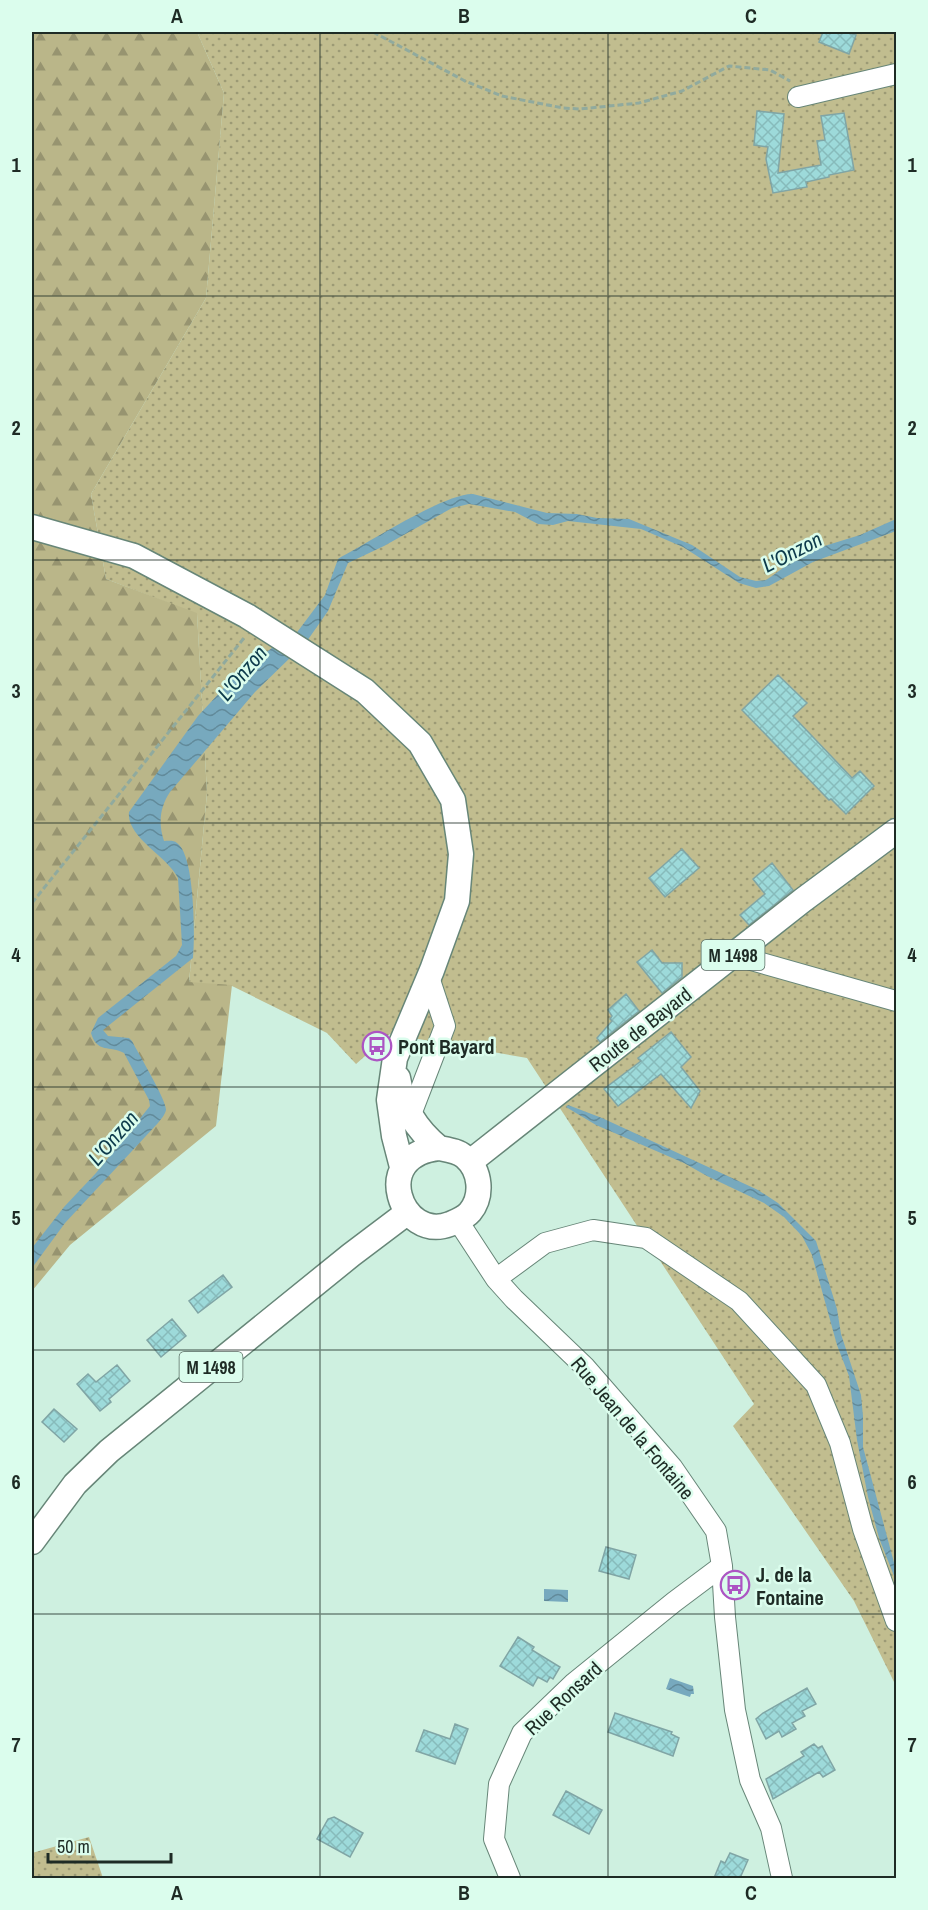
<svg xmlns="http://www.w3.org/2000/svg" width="928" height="1910" font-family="'Archivo Narrow',sans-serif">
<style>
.grass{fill:url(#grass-dots)}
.forest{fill:url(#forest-firs)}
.water{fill:url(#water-waves)}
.building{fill:url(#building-cross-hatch);stroke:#80a5a5;stroke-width:1.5}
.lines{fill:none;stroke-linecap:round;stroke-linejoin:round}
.minor-casing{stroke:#678678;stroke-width:22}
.major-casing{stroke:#678678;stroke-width:27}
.path{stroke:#90aa9e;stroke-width:3;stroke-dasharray:6 3;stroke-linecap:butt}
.minor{stroke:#fff;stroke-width:20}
.major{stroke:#fff;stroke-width:24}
.grid{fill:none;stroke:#1e2b25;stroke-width:1.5;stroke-opacity:0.55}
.labels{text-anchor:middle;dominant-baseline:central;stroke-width:5;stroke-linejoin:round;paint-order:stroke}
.shield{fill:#dbfded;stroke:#576a61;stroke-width:1.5}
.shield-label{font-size:18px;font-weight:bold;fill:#1e2b25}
.street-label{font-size:20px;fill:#1e2b25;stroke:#dbfded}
.poi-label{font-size:20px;font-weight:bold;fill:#1e2b25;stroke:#dbfded;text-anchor:start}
.water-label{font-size:21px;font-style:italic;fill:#0c394a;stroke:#dbfded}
.neatline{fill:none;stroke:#1e2b25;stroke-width:2}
.grid-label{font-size:20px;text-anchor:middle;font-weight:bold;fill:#1e2b25}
</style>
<defs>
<pattern id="grass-dots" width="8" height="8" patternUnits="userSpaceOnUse" patternTransform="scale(1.5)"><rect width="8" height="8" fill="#c1bd8f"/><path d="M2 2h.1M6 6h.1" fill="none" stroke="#9c9a75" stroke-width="1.8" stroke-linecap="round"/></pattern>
<pattern id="forest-firs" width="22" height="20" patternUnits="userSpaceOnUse" patternTransform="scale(1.5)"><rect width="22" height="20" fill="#bab689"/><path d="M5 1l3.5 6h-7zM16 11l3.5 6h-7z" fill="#979470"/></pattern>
<pattern id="water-waves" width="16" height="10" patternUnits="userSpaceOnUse" patternTransform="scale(1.5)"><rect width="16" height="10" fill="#77a9be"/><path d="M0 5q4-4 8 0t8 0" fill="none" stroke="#618a9a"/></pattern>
<pattern id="building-cross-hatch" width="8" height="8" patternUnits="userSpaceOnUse" patternTransform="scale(1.5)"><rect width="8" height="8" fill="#9ddada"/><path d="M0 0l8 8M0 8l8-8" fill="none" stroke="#87bbbb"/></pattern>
</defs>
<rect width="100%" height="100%" fill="#cef0e0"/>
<path class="grass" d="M197 32H896V1686L854 1601 733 1426 754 1404 527 1058 390 1034 356 1064 327 1033 232 986 189 983 207 793 197 614 106 579 91 494 206 298 224 93Z
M89 1837 103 1878H32V1853Z"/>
<path class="forest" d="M32 32H197L224 93 206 298 91 494 106 579 197 613 207 793 189 982 232 985 216 1126 70 1245 32 1291Z"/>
<path class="water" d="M473 494 547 513 577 514 597 518 629 519 692 545 740 577 756 581 766 580 772 576 805 552 860 535 896 519V531L813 562 769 586 756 588 739 583 683 547 641 529 568 521 553 525 538 524 515 512 469 504 452 508 384 546 348 563 328 611 307 641 295 635 325 595 338 559 341 557C370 542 445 493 473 494Z
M277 644 294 654 255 692 170 792C160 807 158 823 164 841 168 841 174 840 177 843 195 855 195 937 193 958L103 1030 108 1036 129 1038 132 1041C138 1053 167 1101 166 1110 165 1115 161 1119 158 1123L65 1223 32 1268V1248L64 1207 96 1173 150 1106 149 1100 124 1053C110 1045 97 1054 91 1033L98 1018 176 956 182 945 178 878C167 856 126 837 129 812L198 716 234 677Z
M568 1105 602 1118 758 1190 778 1203 816 1241 837 1309 841 1334 861 1395 863 1416V1447L896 1570V1581L879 1538 868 1497 857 1440 849 1376 837 1345 812 1255 802 1236 784 1217 764 1203 707 1176 684 1163 596 1125 566 1107Z
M544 1589 568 1590V1602L544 1601Z
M670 1678 693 1686 694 1694H691L690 1697 666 1689Z"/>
<path class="building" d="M823 32H845L856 35 849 54 819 42Z
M757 111 784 114 778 173 821 165 817 141 825 140 821 116 844 113 854 170 829 175V177L806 182 807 187 773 193 766 159 768 147 754 145Z
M778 675 807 703 793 716 852 778 860 771 874 786 846 814 831 799 829 800 742 710Z
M682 849 699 868 665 897 649 878Z
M772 863 793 890 749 925 740 915 765 894 753 879Z
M652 950 662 963H682V977L662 993 637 962Z
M626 994 639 1011 600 1042 597 1038 612 1021 610 1019 612 1016 608 1010Z
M671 1032 691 1057 681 1067 700 1091 691 1108 661 1074 618 1106 604 1089 641 1061 638 1058Z
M223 1275 232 1287 198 1313 189 1301Z
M172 1319 186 1336 161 1357 147 1340Z
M117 1365 130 1381 109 1399 111 1402 100 1411 77 1384 88 1374 96 1382Z
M54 1409 77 1429 64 1442 42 1422Z
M606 1547 636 1555 629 1579 599 1571Z
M518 1637 534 1647 532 1650 560 1667 553 1679 550 1677 547 1682 538 1677 533 1686 500 1666Z
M807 1688 816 1704 802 1711 805 1716 792 1723 796 1729 782 1737 779 1731 766 1739 756 1719 763 1713Z
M615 1713 672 1732 671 1734 679 1738 673 1756 608 1732Z
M455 1724 468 1729 455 1764 416 1751 424 1730 450 1739Z
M814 1744 818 1748 822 1746 835 1770 823 1777 819 1772 773 1799 766 1779 804 1756 801 1752Z
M566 1791 602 1810 589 1834 553 1815Z
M334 1817 363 1833 350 1857 317 1839 328 1819Z
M730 1853 748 1860 740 1878H714L721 1861 725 1863Z"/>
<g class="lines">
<g class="minor-casing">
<path id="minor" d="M798 97 896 74
M740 949 751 960 896 1001
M410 1117 445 1026 429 977
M458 1221 496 1279 514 1299 585 1367 672 1467 716 1531 722 1566 725 1617 735 1710 750 1780 771 1828 782 1878
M496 1279 545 1243 593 1230 646 1238 739 1301 816 1385 840 1443 863 1529 896 1621
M510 1878 494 1839 499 1784 522 1733 574 1683 674 1602 722 1566"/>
</g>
<g class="major-casing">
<path id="major" d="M32 527 134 556 247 616 365 691 420 743 453 800 461 854 457 901 432 970 395 1058 389 1100 394 1136 402 1167
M398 1078C403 1108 416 1129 439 1148
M439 1148C449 1150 458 1151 465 1157 481 1171 483 1196 470 1212 465 1218 457 1221 450 1224 401 1243 369 1155 439 1148Z
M470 1162 803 900 896 831
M32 1542 75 1484 109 1451 351 1255 408 1212"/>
</g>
<path class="path" d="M373 32 465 81 502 96 563 108 580 109 639 103 682 91 729 66 770 70 790 81
M32 903 244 638"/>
<use href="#minor" class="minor"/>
<use href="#major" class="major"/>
</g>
<path class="grid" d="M320 32V1878M608 32V1878M32 296H896M32 560H896M32 823H896M32 1087H896M32 1350H896M32 1614H896"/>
<defs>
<g id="bus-ring" transform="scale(1.5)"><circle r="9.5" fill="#dbfded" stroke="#ac55c3" stroke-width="1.5"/><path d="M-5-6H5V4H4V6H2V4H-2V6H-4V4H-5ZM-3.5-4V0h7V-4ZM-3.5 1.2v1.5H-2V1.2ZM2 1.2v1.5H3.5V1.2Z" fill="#ac55c3"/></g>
</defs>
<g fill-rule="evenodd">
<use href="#bus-ring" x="377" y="1046"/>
<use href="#bus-ring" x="735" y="1585"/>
</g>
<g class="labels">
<g class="shield">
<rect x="701.5" y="940" width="63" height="30" rx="4.5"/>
<rect x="179.5" y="1352" width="63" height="30" rx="4.5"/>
</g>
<g class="shield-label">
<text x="733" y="955">M 1498</text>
<text x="211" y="1367">M 1498</text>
</g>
<g class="street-label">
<text transform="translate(640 1029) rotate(-38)">Route de Bayard</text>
<text transform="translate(633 1428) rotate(50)">Rue Jean de la Fontaine</text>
<text transform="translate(563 1698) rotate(-43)">Rue Ronsard</text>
</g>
<g class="poi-label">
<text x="398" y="1046">Pont Bayard</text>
<text x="756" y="1574">J. de la<tspan x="756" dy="23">Fontaine</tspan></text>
</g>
<g class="water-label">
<text transform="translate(792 552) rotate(-27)">L'Onzon</text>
<text transform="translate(242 673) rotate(-50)">L'Onzon</text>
<text transform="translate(113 1138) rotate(-49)">L'Onzon</text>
</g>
</g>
<rect width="928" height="1910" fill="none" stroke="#dbfded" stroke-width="66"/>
<path d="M48 1853v9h123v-9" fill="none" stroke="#1e2b25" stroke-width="3"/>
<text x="57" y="1853" font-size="18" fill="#1e2b25" stroke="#dbfded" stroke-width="4.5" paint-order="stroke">50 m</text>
<rect x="33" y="33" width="862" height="1844" class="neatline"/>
<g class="grid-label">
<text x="177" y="23">A</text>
<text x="464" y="23">B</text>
<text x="751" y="23">C</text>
<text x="16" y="172">1</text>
<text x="912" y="172">1</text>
<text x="16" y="435">2</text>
<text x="912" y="435">2</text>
<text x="16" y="698">3</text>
<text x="912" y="698">3</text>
<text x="16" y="962">4</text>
<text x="912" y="962">4</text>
<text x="16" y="1225">5</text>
<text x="912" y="1225">5</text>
<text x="16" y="1489">6</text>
<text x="912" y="1489">6</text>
<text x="16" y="1752">7</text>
<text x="912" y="1752">7</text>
<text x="177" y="1900">A</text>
<text x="464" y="1900">B</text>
<text x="751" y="1900">C</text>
</g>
</svg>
